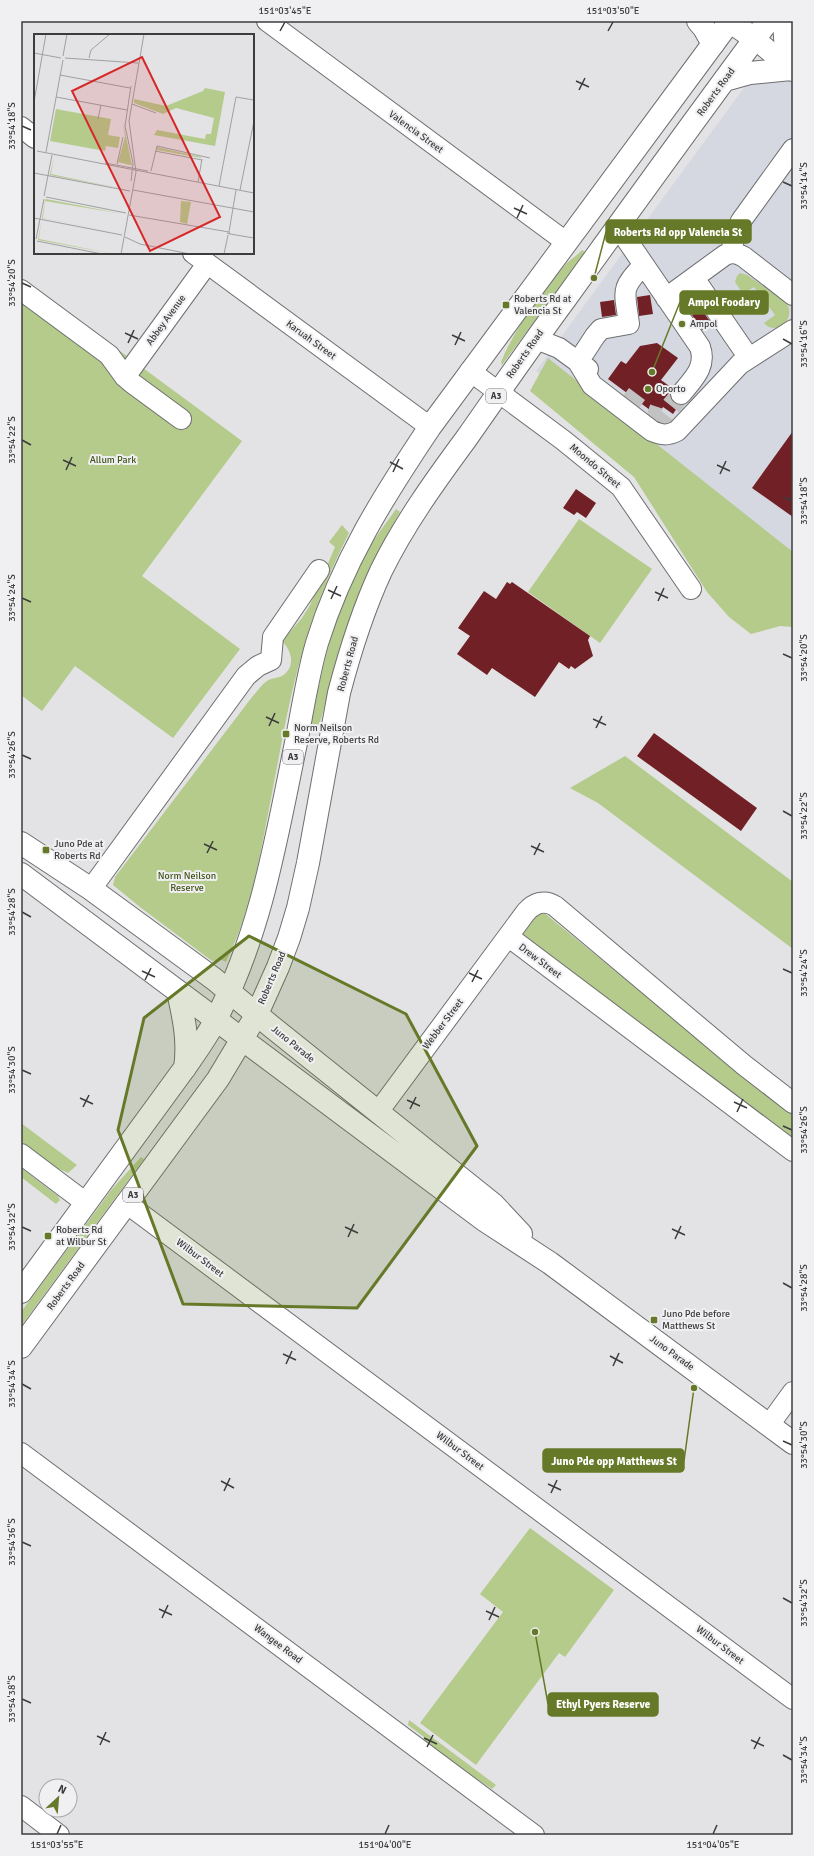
<svg xmlns="http://www.w3.org/2000/svg" width="814" height="1856" font-family="Signika,sans-serif">
<style>
.built{fill:#d6d8e1}
.green{fill:#b4cb8b}
.building{fill:#712126}
.lines{fill:none;stroke-linecap:round;stroke-linejoin:round}
.minor-tunnel{stroke:#c2c2c3;stroke-width:20;stroke-dasharray:20 10;stroke-linecap:butt}
.minor-casing{stroke:#6e6f70;stroke-width:22}
.major-casing{stroke:#6e6f70;stroke-width:24}
.highway-casing{stroke:#6e6f70;stroke-width:24}
.minor{stroke:#fff;stroke-width:20}
.major{stroke:#fff;stroke-width:22}
.highway{stroke:#fff;stroke-width:22}
.marked{fill:#667928;fill-opacity:0.2;stroke:#667928;stroke-width:3;stroke-linejoin:round}
.ticks{fill:none;stroke:#3c3c3d;stroke-width:1.5}
.poi-dot{fill:#667928;stroke:#f0f0f2;stroke-width:1.5}
.labels{text-anchor:middle;dominant-baseline:central;stroke-width:4;stroke-linejoin:round;paint-order:stroke}
.shield{fill:#f0f0f2;stroke:#727273;stroke-width:1}
.shield-label{font-size:9px;font-weight:bold;fill:#3c3c3d}
.street-label{font-size:10px;fill:#3c3c3d;stroke:#f0f0f2}
.poi-label{font-size:10px;fill:#3c3c3d;stroke:#f0f0f2;text-anchor:start}
.park-label{font-size:10px;fill:#43551a;stroke:#f0f0f2}
.inset-road{fill:none;stroke:#a0a0a2;stroke-width:1}
.view{fill:#d62828;fill-opacity:0.15;stroke:#d62828;stroke-width:2}
.inset-edge{fill:none;stroke:#3c3c3d;stroke-width:2}
.leader{fill:none;stroke:#667928;stroke-width:1.5}
.callout-dot{fill:#667928;stroke:#f0f0f2;stroke-width:1.5}
.callout{fill:#667928;stroke:#667928;stroke-width:1.5}
.callout-label{font-size:11px;text-anchor:middle;font-weight:bold;fill:#fff}
.neatline{fill:none;stroke:#3c3c3d;stroke-width:1.5}
.ticks-label{font-size:10px;text-anchor:middle;fill:#3c3c3d}
</style>
<rect width="100%" height="100%" fill="#e3e3e5"/>
<path class="built" d="M793 21V554L672 472 536 371Z"/>
<path class="green" d="M582 250 585 252 502 365 501 362C515 328 540 294 564 266 569 260 577 256 582 250Z
M740 273 747 275 786 302C792 311 789 319 783 326 776 329 769 329 764 323L775 315 754 287 743 294 735 282 737 276Z
M21 278 242 441 142 576 240 649 173 738 75 666 42 711 21 695Z
M548 358 793 552V627L780 626 751 634 729 617 707 592 634 477 530 391Z
M396 509 400 512C374 556 354 603 339 652 331 676 327 701 319 725L311 724C322 670 334 611 360 563 370 544 384 526 396 509Z
M579 519 652 569 600 643 528 592Z
M342 525 349 533C327 576 310 621 298 668 287 709 280 752 272 793 261 850 252 909 226 962L222 960 212 961 140 907 113 885 115 877 252 697C257 692 262 684 267 681 271 678 277 678 282 676 296 667 292 651 282 641L302 618 310 605 335 547 329 542Z
M625 756 793 882V949L598 803 570 788Z
M543 912 744 1076 793 1113V1143L523 939C521 926 532 915 543 912Z
M21 1123 77 1165 68 1173 57 1168 21 1141Z
M141 1157 144 1159 21 1326V1312L112 1189Z
M21 1168 58 1196 60 1200 56 1204 21 1177Z
M530 1528 614 1590 565 1657 559 1653 476 1765 420 1723 503 1612 480 1594Z
M409 1720 496 1785 492 1789 426 1745 424 1737 408 1725Z"/>
<path class="building" d="M650 295 653 314 639 316 637 297Z
M614 300 616 315 602 317 600 302Z
M701 309 712 324 702 330 692 315Z
M657 343 678 358 661 380 672 388 670 392V398L674 403 679 405 673 414 663 407 659 413 651 407 650 410 608 379 621 361 626 364 640 346Z
M793 431V517L752 488Z
M576 489 596 503 586 518 577 512 574 515 563 508Z
M507 582 510 584 512 582 590 636 588 640 593 656 575 669 571 666 569 669 559 662 535 697 492 668 487 675 457 654 470 636 458 628 484 591 496 599Z
M654 733 757 808 741 831 637 756Z"/>
<g class="lines">
<path class="minor-tunnel" d="M623 396 647 414 659 418 663 416 681 394"/>
<g class="minor-casing">
<path id="minor" d="M267 21 566 242
M755 39 793 71
M21 127 35 138
M618 227 700 347C707 367 693 379 681 394
M193 253 430 427
M731 253 735 234 741 221 793 149
M644 265C619 289 625 292 629 324L601 329 595 336 578 362 592 385 652 431C662 435 667 436 677 431L740 364 793 330
M694 278 749 358
M21 290 109 355 125 377 132 383 181 419
M666 298 725 255C733 252 737 253 744 257L793 295
M536 339 559 348 588 369
M470 371 563 440 621 487 691 589
M125 377 207 264
M91 889 246 676 258 666 271 660 273 637 319 570
M509 937 793 1151
M378 1112 526 912C534 903 544 899 555 906L744 1065 793 1103
M21 1154 86 1203
M126 1203 793 1699
M769 1425 793 1392
M21 1453 534 1835
M21 1806 59 1835"/>
</g>
<g class="major-casing">
<path id="major" d="M698 21 704 28 713 44
M729 21 755 39
M21 843 91 889 214 979 272 1027 493 1204 521 1234
M21 874 484 1220 550 1263 793 1443"/>
</g>
<g class="highway-casing">
<path id="highway" d="M725 80 750 73 791 69 786 52 784 21
M178 992C184 1018 189 1042 185 1068
M21 1292 184 1069C195 1053 207 1037 216 1019 262 931 277 834 297 738 303 707 308 674 317 643 342 562 383 497 430 427L730 21
M21 1347 218 1079 257 1014 278 967 289 938 298 908 308 863 339 693C350 651 363 610 381 571 404 524 435 481 466 439 499 392 532 344 566 298 633 205 700 112 768 21"/>
</g>
<use href="#minor" class="minor"/>
<use href="#major" class="major"/>
<use href="#highway" class="highway"/>
</g>
<path class="marked" d="M249 936 406 1014 477 1146 357 1308 183 1304 118 1130 144 1018Z"/>
<path class="ticks" d="M280 31 285 22M608 31 613 22M576 81 589 87M579 90 585 78M22 126 31 130M783 182 792 186M514 208 527 214M517 218 523 205M22 283 31 287M125 333 138 339M452 335 465 341M783 339 792 344M128 343 134 330M455 345 461 332M22 440 31 445M63 460 76 466M390 462 403 469M717 465 730 471M66 470 72 457M393 472 399 459M720 474 726 461M783 497 792 501M328 590 341 596M655 592 668 598M22 598 31 602M331 599 337 586M658 601 664 588M783 654 792 658M266 717 279 723M593 719 606 725M269 726 275 713M596 728 602 716M22 755 31 759M783 811 792 816M204 844 217 850M531 846 544 852M207 853 213 841M534 855 540 843M22 912 31 917M783 969 792 973M142 971 155 977M469 973 482 979M145 980 151 968M472 982 478 970M22 1070 31 1074M80 1098 93 1104M407 1100 420 1106M734 1102 747 1108M83 1107 89 1095M410 1109 416 1097M737 1112 743 1099M783 1126 792 1130M22 1227 31 1231M345 1227 358 1233M672 1229 685 1235M348 1237 354 1224M675 1239 681 1226M783 1283 792 1288M283 1354 296 1360M610 1356 623 1363M286 1364 292 1351M613 1366 619 1353M22 1384 31 1389M783 1441 792 1445M221 1481 234 1488M548 1484 561 1490M224 1491 230 1478M551 1493 557 1480M22 1542 31 1546M783 1598 792 1603M159 1609 172 1615M486 1611 499 1617M162 1618 168 1605M489 1620 495 1607M22 1699 31 1703M97 1736 110 1742M424 1738 437 1744M751 1740 764 1746M100 1745 106 1732M427 1747 433 1735M754 1749 760 1737M783 1755 792 1760M57 1834 61 1825M385 1834 389 1825M713 1834 717 1825"/>
<g class="poi-dot">
<rect x="502" y="301" width="8" height="8" rx="2"/>
<circle cx="682" cy="324" r="4"/>
<circle cx="648" cy="389" r="4"/>
<rect x="282" y="730" width="8" height="8" rx="2"/>
<rect x="42" y="846" width="8" height="8" rx="2"/>
<rect x="44" y="1232" width="8" height="8" rx="2"/>
<rect x="650" y="1316" width="8" height="8" rx="2"/>
</g>
<g class="labels">
<g class="shield">
<rect x="486" y="389" width="20" height="14" rx="3"/>
<rect x="283" y="750" width="20" height="14" rx="3"/>
<rect x="123" y="1188" width="20" height="14" rx="3"/>
</g>
<g class="shield-label">
<text x="496" y="396">A3</text>
<text x="293" y="757">A3</text>
<text x="133" y="1195">A3</text>
</g>
<g class="street-label">
<text transform="translate(716 92) rotate(-54)">Roberts Road</text>
<text transform="translate(416 132) rotate(36)">Valencia Street</text>
<text transform="translate(166 320) rotate(-54)">Abbey Avenue</text>
<text transform="translate(311 340) rotate(36)">Karuah Street</text>
<text transform="translate(525 354) rotate(-55)">Roberts Road</text>
<text transform="translate(595 466) rotate(40)">Moondo Street</text>
<text transform="translate(348 664) rotate(-75)">Roberts Road</text>
<text transform="translate(540 961) rotate(37)">Drew Street</text>
<text transform="translate(272 978) rotate(-67)">Roberts Road</text>
<text transform="translate(443 1024) rotate(-53)">Webber Street</text>
<text transform="translate(293 1044) rotate(39)">Juno Parade</text>
<text transform="translate(200 1258) rotate(37)">Wilbur Street</text>
<text transform="translate(66 1286) rotate(-54)">Roberts Road</text>
<text transform="translate(672 1353) rotate(36)">Juno Parade</text>
<text transform="translate(460 1451) rotate(37)">Wilbur Street</text>
<text transform="translate(278 1644) rotate(37)">Wangee Road</text>
<text transform="translate(720 1645) rotate(37)">Wilbur Street</text>
</g>
<g class="poi-label">
<text x="514" y="299">Roberts Rd at<tspan x="514" dy="12">Valencia St</tspan></text>
<text x="690" y="324">Ampol</text>
<text x="656" y="389">Oporto</text>
<text x="294" y="728">Norm Neilson<tspan x="294" dy="12">Reserve, Roberts Rd</tspan></text>
<text x="54" y="844">Juno Pde at<tspan x="54" dy="12">Roberts Rd</tspan></text>
<text x="56" y="1230">Roberts Rd<tspan x="56" dy="12">at Wilbur St</tspan></text>
<text x="662" y="1314">Juno Pde before<tspan x="662" dy="12">Matthews St</tspan></text>
</g>
<g class="park-label">
<text x="113" y="460">Allum Park</text>
<text x="187" y="876">Norm Neilson<tspan x="187" dy="12">Reserve</tspan></text>
</g>
</g>
<g transform="translate(34 34)">
<rect width="220" height="220" fill="#e3e3e5"/>
<path d="M171 54 191 58 181 112 120 101 123 96 171 105 172 100H177L180 84 142 74 129 80 100 69V65L132 72 169 57ZM22 75 77 85 74 101 86 103 84 114 72 112 71 117 16 107ZM89 88 98 131H96L84 128 91 103ZM123 113 167 123V124L123 116ZM20 122 17 140 93 156 16 141ZM12 165 89 180 11 167 9 184 86 199 8 184 11 166ZM147 167 157 168 153 190 146 188ZM7 188 5 205 80 220 4 206Z" fill="#b4cb8b"/>
<path class="inset-road" d="M0 19 27 24M29 22 33 0M31 24 104 29M55 24 57 16 76 0M26 41 96 54M97 52 91 92 99 129 97 147M22 63 93 76M0 68 12 0M98 70 122 79M64 85 67 71M3 117 220 159M121 117 168 126M12 118 29 26M71 129 114 137M83 130 89 103M117 137 123 112 176 124M0 139 96 157M164 148 168 125M185 152 202 63 220 66M99 156 220 178M206 156 220 87M10 162 18 121M12 163 92 179M95 181 195 198 196 200 193 199M0 184 88 201M195 198 202 156M196 200 220 204M91 203 106 210 156 220M2 205 10 165M3 207 68 220M87 220 102 138 95 87 110 0M190 220 194 201"/>
<path class="view" d="M108 23 186 183 116 217 38 57Z"/>
<rect width="220" height="220" class="inset-edge"/>
</g>
<path class="leader" d="M594 278L606 232M652 372L680 302M694 1388L684 1461M535 1632L548 1704"/>
<g class="callout-dot">
<circle cx="594" cy="278" r="4"/>
<circle cx="652" cy="372" r="4"/>
<circle cx="694" cy="1388" r="4"/>
<circle cx="535" cy="1632" r="4"/>
</g>
<g class="callout">
<rect x="606" y="220" width="145" height="23" rx="4"/>
<rect x="680" y="291" width="88" height="23" rx="4"/>
<rect x="543" y="1449" width="141" height="23" rx="4"/>
<rect x="548" y="1693" width="110" height="23" rx="4"/>
</g>
<g class="callout-label">
<text x="678" y="236">Roberts Rd opp Valencia St</text>
<text x="724" y="306">Ampol Foodary</text>
<text x="614" y="1465">Juno Pde opp Matthews St</text>
<text x="603" y="1708">Ethyl Pyers Reserve</text>
</g>
<rect width="814" height="1856" fill="none" stroke="#f0f0f2" stroke-width="44"/>
<g transform="translate(58 1798) rotate(26)"><circle r="19" fill="#f0f0f2" stroke="#a8a8aa"/>
<path d="M0-3L7 15L0 10L-7 15Z" fill="#667928"/>
<text y="-6" font-size="11" font-weight="bold" text-anchor="middle" fill="#3c3c3d">N</text>
</g>
<rect x="22" y="22" width="770" height="1812" class="neatline"/>
<g class="ticks-label">
<text x="285" y="14">151°03'45"E</text>
<text x="613" y="14">151°03'50"E</text>
<text transform="translate(11 126) rotate(-90)" y="4">33°54'18"S</text>
<text transform="translate(803 186) rotate(-90)" y="4">33°54'14"S</text>
<text transform="translate(11 283) rotate(-90)" y="4">33°54'20"S</text>
<text transform="translate(803 344) rotate(-90)" y="4">33°54'16"S</text>
<text transform="translate(11 440) rotate(-90)" y="4">33°54'22"S</text>
<text transform="translate(803 501) rotate(-90)" y="4">33°54'18"S</text>
<text transform="translate(11 598) rotate(-90)" y="4">33°54'24"S</text>
<text transform="translate(803 658) rotate(-90)" y="4">33°54'20"S</text>
<text transform="translate(11 755) rotate(-90)" y="4">33°54'26"S</text>
<text transform="translate(803 816) rotate(-90)" y="4">33°54'22"S</text>
<text transform="translate(11 912) rotate(-90)" y="4">33°54'28"S</text>
<text transform="translate(803 973) rotate(-90)" y="4">33°54'24"S</text>
<text transform="translate(11 1070) rotate(-90)" y="4">33°54'30"S</text>
<text transform="translate(803 1130) rotate(-90)" y="4">33°54'26"S</text>
<text transform="translate(11 1227) rotate(-90)" y="4">33°54'32"S</text>
<text transform="translate(803 1288) rotate(-90)" y="4">33°54'28"S</text>
<text transform="translate(11 1384) rotate(-90)" y="4">33°54'34"S</text>
<text transform="translate(803 1445) rotate(-90)" y="4">33°54'30"S</text>
<text transform="translate(11 1542) rotate(-90)" y="4">33°54'36"S</text>
<text transform="translate(803 1603) rotate(-90)" y="4">33°54'32"S</text>
<text transform="translate(11 1699) rotate(-90)" y="4">33°54'38"S</text>
<text transform="translate(803 1760) rotate(-90)" y="4">33°54'34"S</text>
<text x="57" y="1848">151°03'55"E</text>
<text x="385" y="1848">151°04'00"E</text>
<text x="713" y="1848">151°04'05"E</text>
</g>
</svg>
